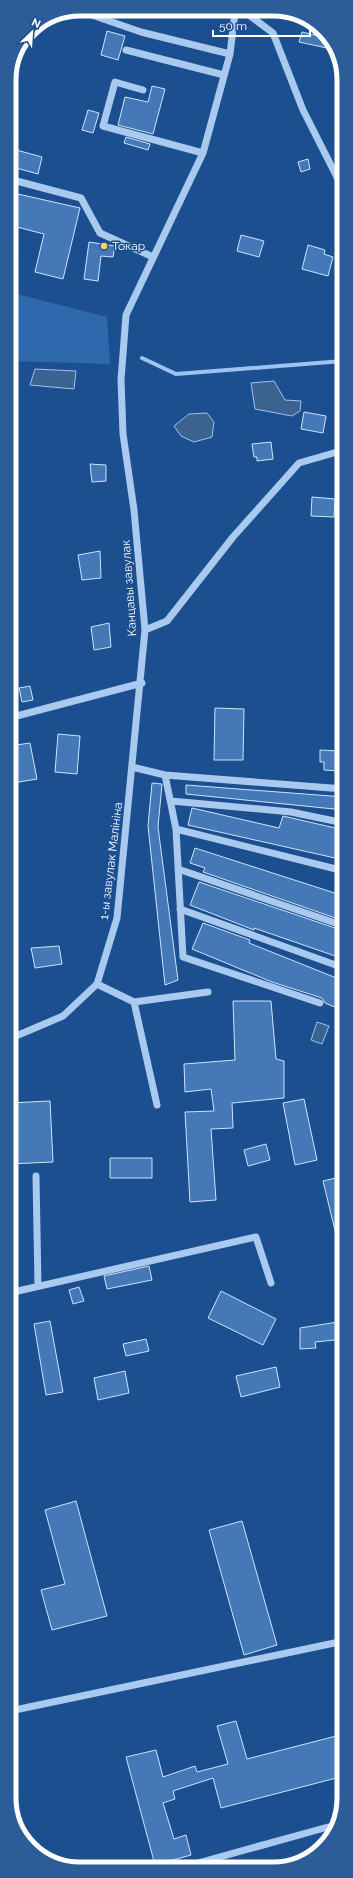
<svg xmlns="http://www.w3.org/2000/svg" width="353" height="1878" font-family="Raleway,sans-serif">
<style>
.green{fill:#2e69ad}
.water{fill:#3c6290;stroke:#9cc4f0}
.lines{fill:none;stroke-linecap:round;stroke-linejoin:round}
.stream{stroke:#9cc4f0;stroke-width:4}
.building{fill:#4478b7;stroke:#cfe3fa}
.minor{stroke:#a9c9ee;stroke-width:7}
.poi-dot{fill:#ffd166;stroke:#1b4f8f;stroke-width:1.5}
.labels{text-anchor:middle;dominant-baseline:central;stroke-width:3;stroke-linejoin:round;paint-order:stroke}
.poi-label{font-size:12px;fill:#fff;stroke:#1b4f8f;text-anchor:start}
.street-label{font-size:12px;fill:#fff;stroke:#1b4f8f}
.rim{fill:none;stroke:#fff;stroke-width:5}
</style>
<rect width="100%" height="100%" fill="#1b4f8f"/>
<path class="green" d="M9 292 107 317 110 364 9 361Z"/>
<path class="water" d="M35 369 76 371 74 389 30 385Z
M274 381 285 400 301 401 300 411 292 416 255 409 251 383Z
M207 413 214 422 212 437 194 442 181 436 174 426 189 414Z
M317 1022 329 1026 322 1044 311 1040Z"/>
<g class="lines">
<path class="stream" d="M142 358 176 374 343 361"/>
</g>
<path class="building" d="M107 31 125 36 118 60 101 55Z
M302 32 328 38 327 48 299 42Z
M152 86 165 89 153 134 118 125 125 97 148 102Z
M88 110 99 113 93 133 82 130Z
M126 137 150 144 148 150 124 143Z
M9 148 42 157 38 174 9 166Z
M308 159 310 169 301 172 298 162Z
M9 192 80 208 63 279 35 272 44 234 9 225Z
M241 235 264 241 259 257 237 251Z
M89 242 115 246 113 257 101 256 98 281 84 279Z
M308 245 325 250 324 254 333 257 328 276 302 269Z
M304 412 326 416 323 433 301 429Z
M271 442 273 459 257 461V457H254L252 444Z
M90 464 106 465V481L92 482Z
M312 497 335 499 334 517 311 516Z
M100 551 101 578 82 580 78 555Z
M109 623 111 647 94 650 91 627Z
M30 686 33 700 22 702 19 688Z
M215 708 244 709 243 760H214Z
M58 734 80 736 77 774 55 772Z
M30 743 37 779 13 783 9 761V746Z
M320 750 340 751 339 771 324 770V762H320Z
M152 783 162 784 158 827 178 980 165 985 148 826Z
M186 785 344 797V810L186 794Z
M192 808 279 828 283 816 344 830V860L188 825Z
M195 848 344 896V921L203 872 205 868 190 863Z
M199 882 344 931V959L254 928V930L190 905Z
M203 923 250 940 249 943 344 981V988L337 1008 325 1003 322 998 272 982 192 949Z
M59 946 62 964 35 968 31 948Z
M233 1001H271L276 1059 284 1061V1098L232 1103 233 1128 211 1129 216 1200 190 1202 185 1112 214 1111 211 1089 185 1092 184 1064 235 1060Z
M304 1099 317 1160 295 1165 283 1103Z
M50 1101 53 1162 9 1164V1103Z
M266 1144 270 1160 248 1166 244 1150Z
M110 1158H152V1178H110Z
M344 1176V1251H340L323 1181Z
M149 1266 152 1280 107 1289 104 1276Z
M79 1287 84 1301 73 1304 69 1290Z
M221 1291 276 1319 263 1345 208 1318Z
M50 1321 63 1392 46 1395 34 1324Z
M344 1321V1339L315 1342 316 1348 300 1349V1328Z
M146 1339 149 1351 126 1356 123 1344Z
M276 1367 280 1387 241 1397 236 1376Z
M125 1371 129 1393 98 1400 94 1378Z
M76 1501 107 1616 52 1630 41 1590 65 1584 45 1510Z
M242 1521 277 1645 244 1655 209 1530Z
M236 1721 247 1759 344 1734V1776L221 1808 213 1778 173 1791 175 1799 163 1803 174 1839 186 1835 191 1855 155 1865 126 1757 156 1750 163 1777 195 1766 197 1772 228 1764 217 1726Z"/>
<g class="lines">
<path class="minor" d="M245 12 273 33 303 110 343 189
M89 14 141 32 230 54
M126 50 224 75
M143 90 115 82 103 126 203 153
M9 179 81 198 100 233 153 257
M145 630 167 621 233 537 299 463 344 450
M9 718 142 683
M132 767 165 775 344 789
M165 775 176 829 183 957 320 1003
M171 801 291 812 344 823
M176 829 344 871
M178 869 344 926
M180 909 344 968
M97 984 134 1002 157 1105
M134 1002 208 992
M9 1039 63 1016 97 984 117 918 145 630 134 510 123 434 121 380 126 315 203 153 230 54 235 12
M36 1176 38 1286
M9 1293 256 1237 271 1283
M10 1711 344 1641
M180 1868 328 1827"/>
</g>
<circle class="poi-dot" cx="104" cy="246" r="4"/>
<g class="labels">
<g class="poi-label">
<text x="112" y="246">Токар</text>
</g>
<g class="street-label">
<text transform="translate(129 588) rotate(-94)">Канцавы завулак</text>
<text transform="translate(111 861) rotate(-83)">1-ы завулак Малініна</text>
</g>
</g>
<path d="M0 0H353V1878H0ZM80 16H273A64 64 0 0 1 337 80V1798A64 64 0 0 1 273 1862H80A64 64 0 0 1 16 1798V80A64 64 0 0 1 80 16Z" fill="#2d5d98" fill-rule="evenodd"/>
<path class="rim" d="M80 16H273A64 64 0 0 1 337 80V1798A64 64 0 0 1 273 1862H80A64 64 0 0 1 16 1798V80A64 64 0 0 1 80 16Z"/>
<g transform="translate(32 32) rotate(25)" stroke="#1b4f8f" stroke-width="3" paint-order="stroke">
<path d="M0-3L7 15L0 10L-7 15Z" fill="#ffffff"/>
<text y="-6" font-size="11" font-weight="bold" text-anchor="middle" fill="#ffffff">N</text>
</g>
<path d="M213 30v6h97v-6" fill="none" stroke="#ffffff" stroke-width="2"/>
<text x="219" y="30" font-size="12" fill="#ffffff" stroke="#1b4f8f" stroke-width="3" paint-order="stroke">50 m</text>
</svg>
